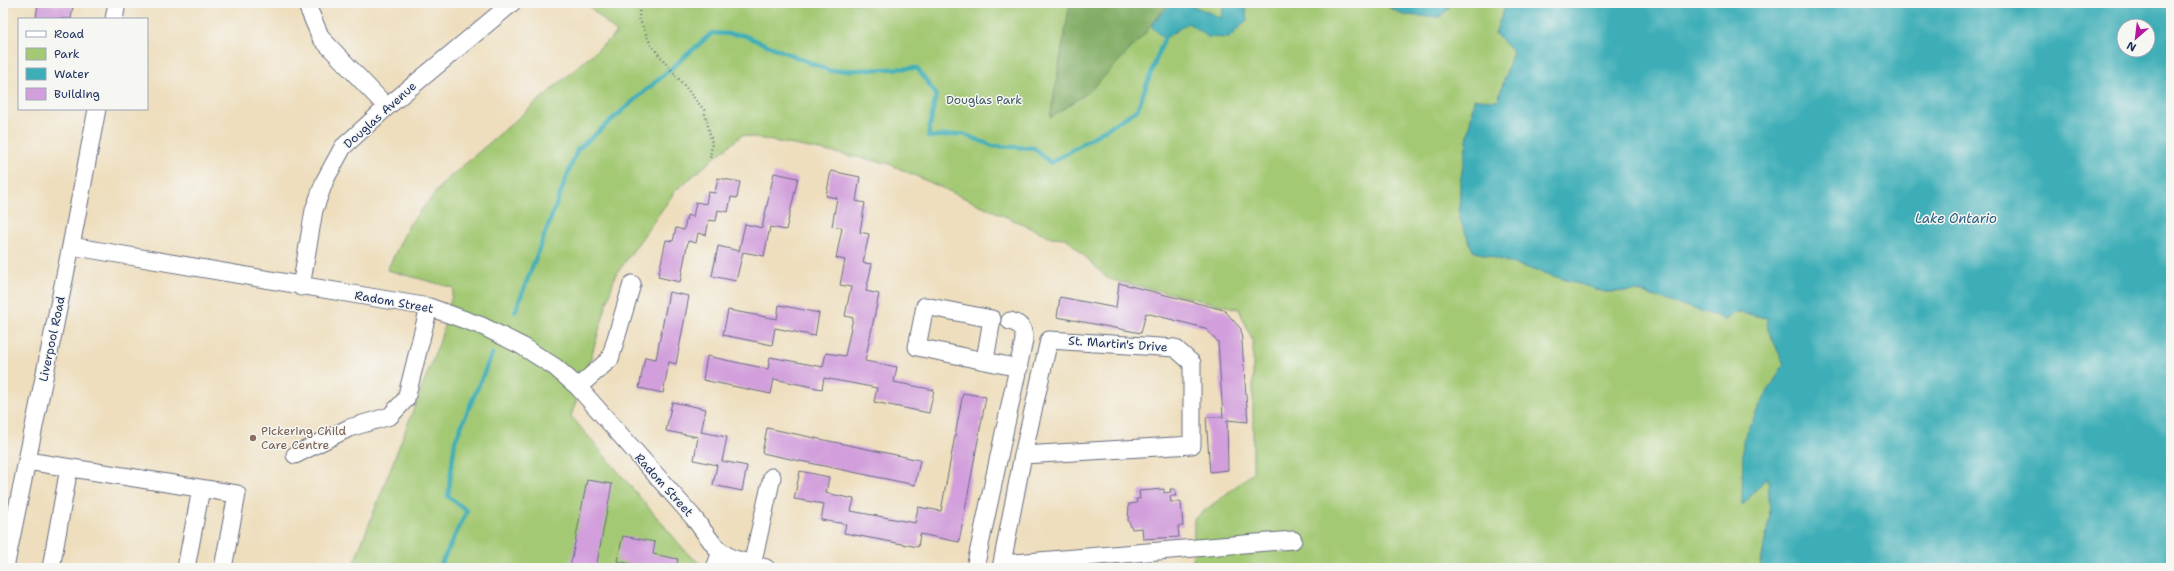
<svg xmlns="http://www.w3.org/2000/svg" width="2174" height="571" font-family="'Shantell Sans',sans-serif">
<style>
.green{fill:#a4c974;stroke:#607c69}
.forest{fill:#83ad66;stroke:#4f6e62}
.water{fill:#3daeb7;stroke:#2c6e8a;fill-rule:evenodd}
.lines{fill:none;stroke-linecap:round;stroke-linejoin:round}
.stream{stroke:#3daeb7;stroke-width:4.5}
.building{fill:#d29fdc}
.minor-casing{stroke:#656c7f;stroke-width:19}
.path{stroke:#656c7f;stroke-width:2.5;stroke-dasharray:1 3;stroke-linecap:butt}
.minor{stroke:#fff;stroke-width:17}
.education-dot{fill:#8d6e63;stroke:#f6f6f2;stroke-width:1.5}
.labels{text-anchor:middle;dominant-baseline:central;stroke-width:3;stroke-linejoin:round;paint-order:stroke}
.park-label{font-size:12px;fill:#3d5664;stroke:#f6f6f2}
.street-label{font-size:12px;fill:#1b2f5e;stroke:#f6f6f2}
.education-label{font-size:12px;fill:#785e54;stroke:#f6f6f2;text-anchor:start}
.water-label{font-size:13px;font-style:italic;fill:#275b7d;stroke:#f6f6f2}
</style>
<rect width="100%" height="100%" fill="#f6f6f2"/>
<filter id="ink" filterUnits="userSpaceOnUse"><feTurbulence type="fractalNoise" baseFrequency=".025" numOctaves="2"/><feDisplacementMap in="SourceGraphic" scale="8" xChannelSelector="R" yChannelSelector="G"/><feConvolveMatrix kernelMatrix="1 2 1 2 8 2 1 2 1" color-interpolation-filters="sRGB"/></filter>
<filter id="wash" filterUnits="userSpaceOnUse"><feTurbulence type="fractalNoise" baseFrequency=".012" numOctaves="4" result="noise"/><feDisplacementMap in="SourceGraphic" scale="16" xChannelSelector="R" yChannelSelector="G"/><feGaussianBlur stdDeviation="0.9" result="paint"/><feColorMatrix in="noise" values="0 0 0 0 0 0 0 0 0 0 0 0 0 0 0 0 0 1.4 0 .05"/><feComposite in="paint" operator="in"/></filter>
<g filter="url(#wash)">
<rect width="100%" height="100%" fill="#eedebd"/>
<path class="green" d="M586 3H1326L1327 5 1332 3H1382L1403 15 1440 17 1453 3H1506L1495 34 1513 51 1498 100 1474 99 1460 184 1473 251 1605 292 1637 291 1668 301 1748 174 1777 348 1784 364 1768 475 1770 516 1760 568H1193L1194 519 1253 473V342L1239 309 1108 279 1066 238 1051 237 887 163 742 135 676 190 615 276 590 361 571 416 688 554 706 568H352L440 341 454 288 387 270 409 225 444 182 617 33Z"/>
<path class="forest" d="M1070 3H1168L1143 36 1090 91 1050 118Z"/>
<path class="water" d="M1171 3C1189 3 1205 10 1221 18L1224 3H1245L1247 20 1229 38 1208 37 1188 23 1164 39 1151 26Z
M1382 3H1453L1440 17 1403 15Z
M1506 3H2171V568H1760L1770 516 1768 476 1742 506 1743 440 1761 403 1784 364 1768 330 1767 318 1737 312 1725 319 1637 291 1605 292 1473 251 1459 217 1460 184 1474 99 1498 100 1513 51 1495 34ZM2124 26H2148V50H2124Z"/>
<g class="lines">
<path class="stream" d="M515 312 577 150 712 33 743 35 830 71 917 68 936 94 928 137 963 134 993 146 1034 148 1051 163 1137 110 1164 39
M439 568 467 511 448 496 455 441 492 354"/>
</g>
<g id="blocks">
<path class="building" d="M38 3 73 6 71 19 36 18Z
M831 171 860 177 856 201 865 203 860 232 869 234 863 263 872 264 866 291 879 294 865 361 897 367 894 382 934 390 929 413 874 402 877 388 824 378 822 389 774 379 771 394 703 380 707 356 768 369 770 357 823 367 826 353 845 356 853 318 845 316 851 287 840 285 845 260 836 258 842 228 832 226 837 198 826 196Z
M774 173 798 178 786 230 770 227 764 256 743 252 736 281 712 276 718 246 739 251 745 224 762 228Z
M718 178 740 182 737 198 731 197 728 212 718 210 716 221 709 220 706 235 698 233 696 243 688 241 680 282 658 277 666 240 673 241 676 228 684 230 687 215 693 217 696 202 706 204 708 192 715 193Z
M1119 283 1224 310 1241 329 1248 422 1227 420 1228 470 1210 472 1206 417H1223L1218 342 1205 328 1146 313 1141 333 1057 317 1060 297 1116 308Z
M669 292 689 296 676 364 669 362 663 393 639 388 645 357 656 359Z
M779 305 819 313 815 336 775 328 772 345 723 335 728 310 777 319Z
M963 393 986 397 959 542 920 534 918 547 844 533 846 524 821 520 824 504 794 499 800 471 829 477 826 493 854 499 851 511 915 523 918 507 941 511Z
M672 402 706 409 701 432 727 437 722 461 747 466 742 491 713 485 717 465 694 460 698 437 666 431Z
M767 428 920 460 915 485 762 453Z
M587 480 612 484 596 568H570Z
M1164 489V493L1171 492 1170 489H1175L1176 496H1170L1171 502H1181L1183 526H1178L1179 537 1143 539 1142 528 1132 529 1128 520 1129 504 1137 503 1136 499H1140L1139 491Z
M623 536 655 542 653 554 678 559 676 568H650L617 561Z"/>
</g>
</g>
<g filter="url(#ink)">
<use href="#blocks" fill-opacity="0" stroke="#656c7f" stroke-width="1"/>
<g class="lines">
<g class="minor-casing">
<path id="minor" d="M306 3 321 38 387 107
M114 19 117 3
M71 246 429 307 482 326 522 346 555 367 578 387 693 517 717 549 731 558 766 568
M301 287 314 210 325 180 343 147 387 107 512 3
M985 360 992 319 925 306 917 347 1019 368
M578 387 610 359 632 284
M295 455 349 428 390 416 406 399 429 307
M27 461 237 494 223 568
M1002 564 1293 540
M752 565 772 477
M5 568 71 246 97 109
M51 568 69 468
M186 568 201 489
M715 568 721 552
M975 568 1024 340C1024 329 1021 324 1010 321
M1001 568 1023 455 1049 340 1175 348 1192 363V445L1023 455"/>
</g>
<path class="path" d="M640 3 639 18 651 45 704 110 712 143 710 160"/>
<use href="#minor" class="minor"/>
</g>
</g>
<circle class="education-dot" cx="253" cy="438" r="4"/>
<g class="labels">
<g class="park-label">
<text x="984" y="100">Douglas Park</text>
</g>
<g class="street-label">
<text transform="translate(380 115) rotate(-42)">Douglas Avenue</text>
<text transform="translate(394 302) rotate(10)">Radom Street</text>
<text transform="translate(52 339) rotate(-78)">Liverpool Road</text>
<text transform="translate(1118 344) rotate(4)">St. Martin's Drive</text>
<text transform="translate(664 485) rotate(48)">Radom Street</text>
</g>
<g class="education-label">
<text x="261" y="431">Pickering Child<tspan x="261" dy="14">Care Centre</tspan></text>
</g>
<g class="water-label">
<text x="1956" y="218">Lake Ontario</text>
</g>
</g>
<rect width="2174" height="571" fill="none" stroke="#f6f6f2" stroke-width="16"/>
<rect x="18" y="18" width="130" height="92" fill="#f6f6f2" stroke="#9ea6b7"/>
<rect x="26" y="31" width="20" height="6" fill="#ffffff" stroke="#9ea6b7"/>
<text x="54" y="38" font-size="12" fill="#1b2f5e">Road</text>
<rect x="26" y="48" width="20" height="12" fill="#a4c974" stroke="#9ea6b7"/>
<text x="54" y="58" font-size="12" fill="#1b2f5e">Park</text>
<rect x="26" y="68" width="20" height="12" fill="#3daeb7" stroke="#9ea6b7"/>
<text x="54" y="78" font-size="12" fill="#1b2f5e">Water</text>
<rect x="26" y="88" width="20" height="12" fill="#d29fdc" stroke="#9ea6b7"/>
<text x="54" y="98" font-size="12" fill="#1b2f5e">Building</text>
<g transform="translate(2136 38) rotate(208)"><circle r="19" fill="#f6f6f2" stroke="#9ea6b7"/>
<path d="M0-3L7 15L0 10L-7 15Z" fill="#b5179e"/>
<text y="-6" font-size="11" font-weight="bold" text-anchor="middle" fill="#1b2f5e">N</text>
</g>
</svg>
